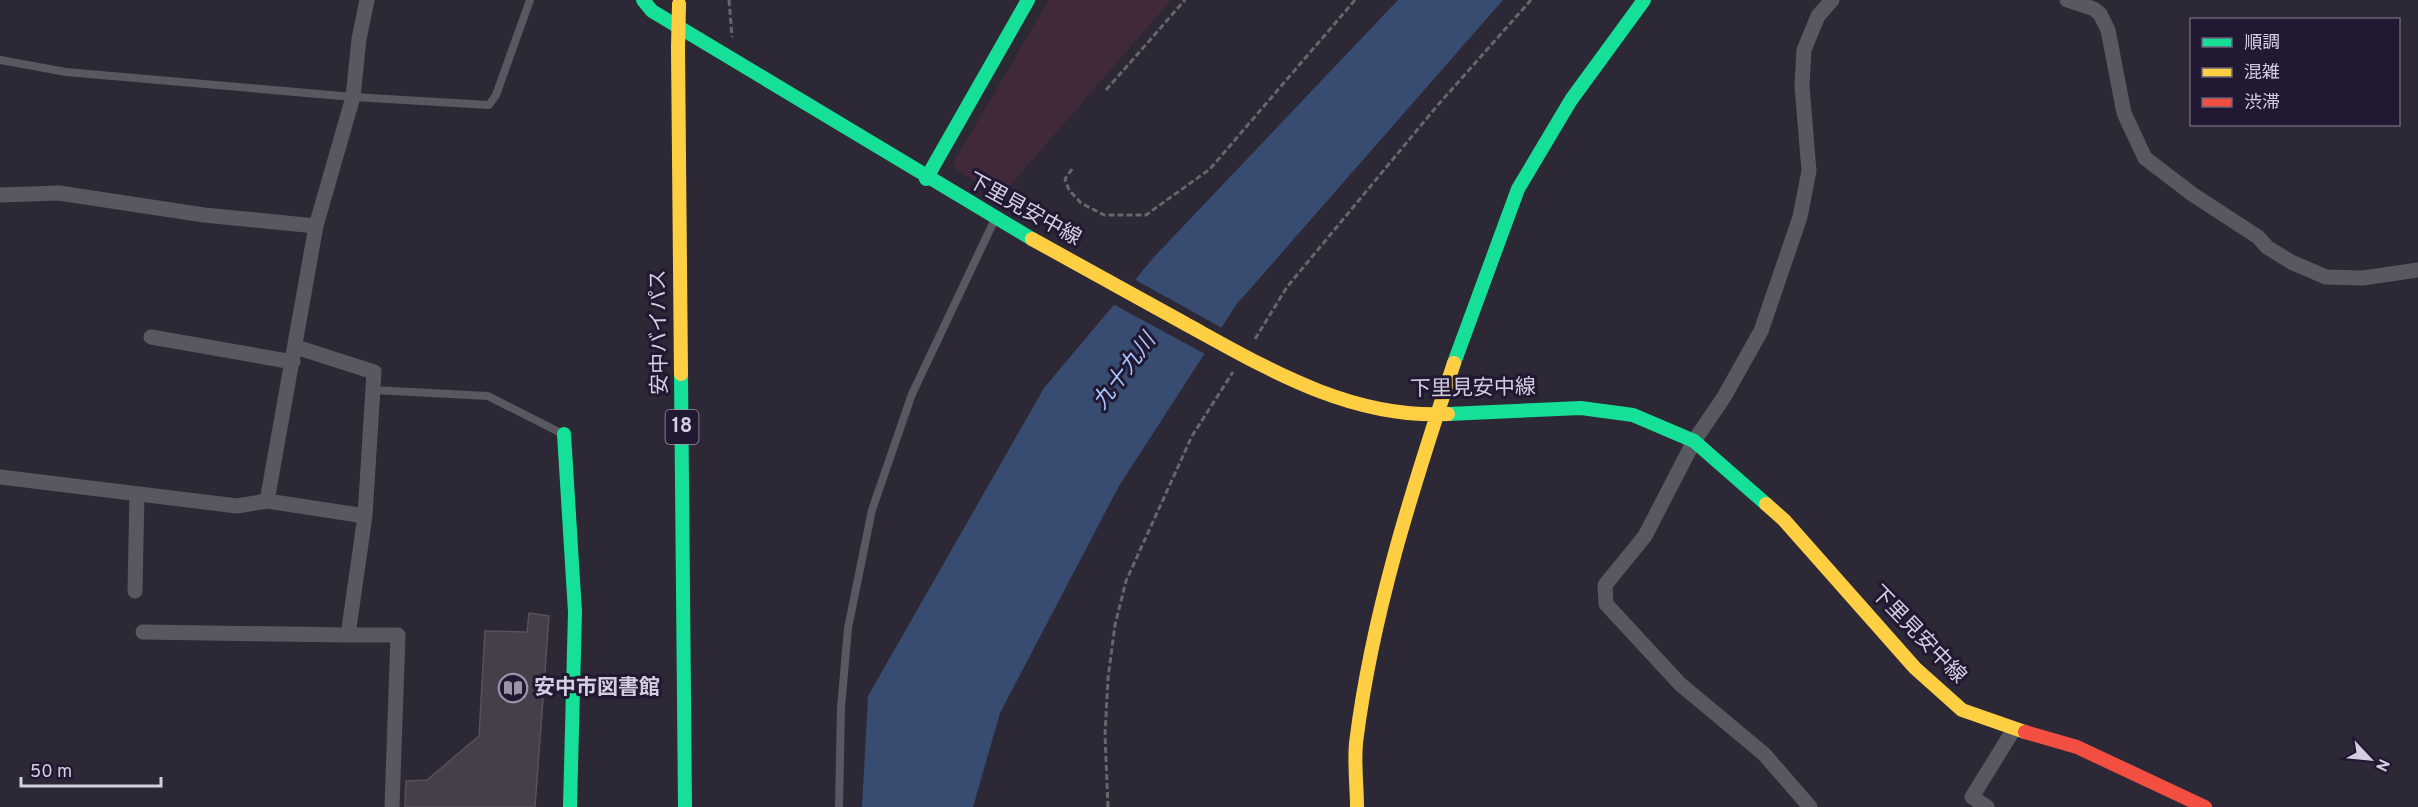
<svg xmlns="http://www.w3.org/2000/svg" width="2418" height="807" font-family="Overpass,'Noto Sans JP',sans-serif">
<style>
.green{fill:#41293c}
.water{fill:#384b71}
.pier{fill:#2c2835}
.building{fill:#453f4a;stroke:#57515c;stroke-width:1.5}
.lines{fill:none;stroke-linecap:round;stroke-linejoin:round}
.path{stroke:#67656d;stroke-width:3;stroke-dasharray:6 3;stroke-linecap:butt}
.lane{stroke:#575860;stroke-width:8}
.street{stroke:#575860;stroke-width:15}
.fast{stroke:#16e098;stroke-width:14}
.slow{stroke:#ffcf43;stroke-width:14}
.jam{stroke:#f24e42;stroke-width:14}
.slow-bridge{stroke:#ffcf43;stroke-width:14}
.labels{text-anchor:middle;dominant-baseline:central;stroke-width:6;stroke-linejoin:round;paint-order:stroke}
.shield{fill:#211831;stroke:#9e98ac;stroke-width:1.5}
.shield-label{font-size:20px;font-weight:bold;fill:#d4cfe0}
.street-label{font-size:21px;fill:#d4cfe0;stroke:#211831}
.poi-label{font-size:21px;font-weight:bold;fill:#d4cfe0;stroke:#211831;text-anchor:start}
.water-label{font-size:22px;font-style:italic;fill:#a8c5fb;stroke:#211831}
</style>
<rect width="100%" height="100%" fill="#2c2835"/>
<path class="green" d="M1049 0H1171L1002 195 956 170 953 163Z"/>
<path class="water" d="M1398 0H1503L1236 305 1119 486 1000 713 973 807H862L868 696 1044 388 1154 257Z"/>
<path class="pier" d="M1132 278 1224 329 1207 355 1111 303Z"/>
<path class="building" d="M529 613 549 616 535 807H405L406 781 427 780 479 736 485 631 527 632Z"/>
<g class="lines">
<path class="path" d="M729 0 732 37
M1106 90 1185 0
M1072 169 1065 179 1069 190 1081 203 1104 215H1146L1210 169 1355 0
M1255 339 1287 287 1437 106 1531 0
M1108 807 1105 735 1108 678 1115 625 1126 581 1192 436 1233 372"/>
<path class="lane" d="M0 60 66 72 353 97 489 105 496 95 530 0
M373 390 488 396 563 434
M839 807 841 708 848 628 872 510 912 394 995 219"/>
<path class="street" d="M2067 0 2094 9 2100 14 2108 30 2124 113 2145 158 2192 194 2258 237 2267 247 2291 262 2326 277 2363 278 2418 270
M0 195 59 193 204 215 316 226
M151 337 293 362
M0 477 237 506 267 501 365 516
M267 501 316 226 353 97 359 39 367 0
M135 591 137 494
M143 632 348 635 365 516 374 372 296 347
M348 635H398L392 807
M1810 807 1764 754 1680 684 1606 604 1605 585 1645 536 1694 441 1724 397 1761 331 1800 217 1809 171 1802 86 1804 50 1818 16 1832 0
M1987 807 1972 797 2014 729"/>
<path class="fast" d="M643 0 652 11 1032 239
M926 179 1028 0
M1454 363 1518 189 1571 100 1644 0
M681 374 685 807
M1448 414 1581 408 1633 415 1694 441 1766 504
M564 434 575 612 570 807"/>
<path class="slow" d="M678 48 681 374
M1032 239C1083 267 1134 295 1184 323 1268 369 1350 419 1448 414
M1766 504 1784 520 1915 668 1962 710 2025 732
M1357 807C1357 786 1354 764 1356 743 1372 613 1413 487 1454 363"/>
<path class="jam" d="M2025 732 2077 747 2205 807"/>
<path class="slow-bridge" d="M678 48 679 4"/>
</g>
<defs>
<g id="library-ring" transform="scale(1.5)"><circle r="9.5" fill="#211831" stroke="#9995a4" stroke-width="1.5"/><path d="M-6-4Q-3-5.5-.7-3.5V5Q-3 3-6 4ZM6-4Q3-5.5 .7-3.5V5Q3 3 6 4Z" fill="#9995a4"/></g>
</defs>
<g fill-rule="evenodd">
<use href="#library-ring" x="513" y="688"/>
</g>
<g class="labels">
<rect class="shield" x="665.5" y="410" width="33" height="34" rx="4.5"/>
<g class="shield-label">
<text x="682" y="427">18</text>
</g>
<g class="street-label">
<text transform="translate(1024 210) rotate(29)">下里見安中線</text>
<text transform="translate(660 332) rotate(-91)">安中バイパス</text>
<text transform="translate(1473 389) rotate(-1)">下里見安中線</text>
<text transform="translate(1918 635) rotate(46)">下里見安中線</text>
</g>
<g class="poi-label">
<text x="534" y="688">安中市図書館</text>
</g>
<g class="water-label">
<text transform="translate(1125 372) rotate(-53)">九十九川</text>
</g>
</g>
<rect x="2190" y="18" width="210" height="108" fill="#211831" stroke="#696177" stroke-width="1.5"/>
<rect x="2202" y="38" width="30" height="9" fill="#16e098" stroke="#696177" stroke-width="1.5"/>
<text x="2244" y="48" font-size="18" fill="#d4cfe0">順調</text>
<rect x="2202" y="68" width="30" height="9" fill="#ffcf43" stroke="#696177" stroke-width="1.5"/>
<text x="2244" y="78" font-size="18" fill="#d4cfe0">混雑</text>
<rect x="2202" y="98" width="30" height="9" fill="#f24e42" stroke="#696177" stroke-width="1.5"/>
<text x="2244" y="108" font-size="18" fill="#d4cfe0">渋滞</text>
<g transform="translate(2370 759) rotate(116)" stroke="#211831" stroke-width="4.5" paint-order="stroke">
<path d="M0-4.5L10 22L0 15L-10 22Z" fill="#d4cfe0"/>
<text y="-9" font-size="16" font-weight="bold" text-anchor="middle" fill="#d4cfe0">N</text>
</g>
<path d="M21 777v9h140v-9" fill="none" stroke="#d4cfe0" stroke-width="3"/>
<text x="30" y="777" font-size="18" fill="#d4cfe0" stroke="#211831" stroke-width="4.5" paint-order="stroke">50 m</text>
</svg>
